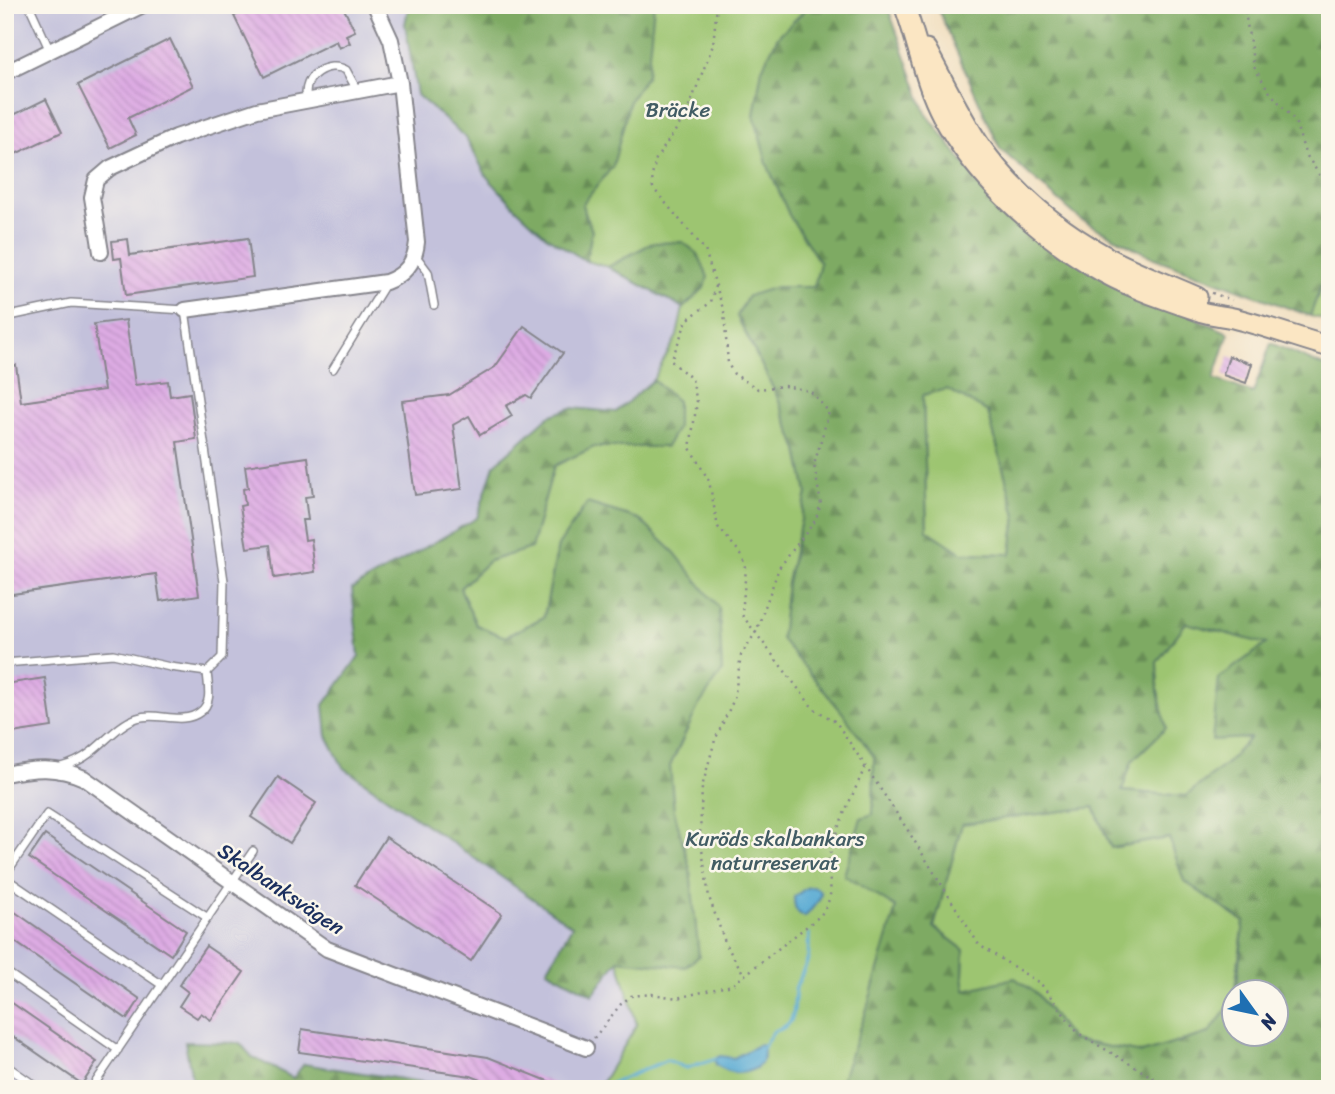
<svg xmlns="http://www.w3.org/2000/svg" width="1335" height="1094" font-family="Sriracha,sans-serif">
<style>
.industrial{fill:#c3c1db}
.green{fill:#9dc571;stroke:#5c7a68;stroke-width:2}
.forest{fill:url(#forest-firs);stroke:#4c6c60;stroke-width:2;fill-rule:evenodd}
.water{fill:#58aad3;stroke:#3a6c98;stroke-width:2}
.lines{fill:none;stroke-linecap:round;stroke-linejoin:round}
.stream{stroke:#58aad3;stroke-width:3.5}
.building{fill:url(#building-back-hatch)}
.lane-casing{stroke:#86858c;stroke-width:10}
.street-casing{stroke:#86858c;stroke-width:18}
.secondary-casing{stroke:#86858c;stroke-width:23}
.path{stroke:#86858c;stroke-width:2.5;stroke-dasharray:2 5;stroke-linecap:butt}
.lane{stroke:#fff;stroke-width:7}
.street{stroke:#fff;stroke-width:14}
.secondary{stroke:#fbe6c3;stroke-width:19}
.labels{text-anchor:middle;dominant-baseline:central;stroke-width:5;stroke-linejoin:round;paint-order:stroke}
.park-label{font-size:21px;fill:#425c64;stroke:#fbf7ec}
.street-label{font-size:21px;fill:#1b2f5e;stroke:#fbf7ec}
</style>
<defs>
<pattern id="forest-firs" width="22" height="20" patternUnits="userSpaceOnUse" patternTransform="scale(1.75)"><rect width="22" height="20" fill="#7eaa63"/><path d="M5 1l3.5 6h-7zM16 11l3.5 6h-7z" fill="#668b55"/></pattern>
<pattern id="building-back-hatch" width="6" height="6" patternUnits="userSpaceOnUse" patternTransform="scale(1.75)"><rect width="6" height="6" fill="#ddabe3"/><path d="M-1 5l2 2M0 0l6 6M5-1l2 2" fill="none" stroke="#bd93c5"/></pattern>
</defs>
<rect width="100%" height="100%" fill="#fbf7ec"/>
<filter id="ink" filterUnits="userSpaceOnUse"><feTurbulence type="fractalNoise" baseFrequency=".0143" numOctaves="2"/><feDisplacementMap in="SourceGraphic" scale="14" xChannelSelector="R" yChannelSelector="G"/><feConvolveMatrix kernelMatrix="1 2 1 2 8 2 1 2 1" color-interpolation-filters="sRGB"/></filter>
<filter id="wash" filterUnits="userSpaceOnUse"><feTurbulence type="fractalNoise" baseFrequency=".00686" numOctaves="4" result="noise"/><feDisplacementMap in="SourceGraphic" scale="28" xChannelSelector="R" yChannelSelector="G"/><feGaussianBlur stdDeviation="1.57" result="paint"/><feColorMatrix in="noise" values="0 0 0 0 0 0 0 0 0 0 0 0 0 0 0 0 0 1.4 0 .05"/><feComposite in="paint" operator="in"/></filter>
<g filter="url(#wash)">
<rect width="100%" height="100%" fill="#f0dbb9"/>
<path class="industrial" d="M5 5H409L405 24 417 95 466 138 487 177 516 208 546 236 586 261 608 267 683 308 677 336 653 380 616 412 571 408 494 465 477 517 352 589 359 656 324 705 572 926 618 960 637 1025 598 1089H467L304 1064 293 1078 252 1057 240 1043 186 1042 194 1089H5Z"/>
<path class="green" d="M507 5H863L788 213 820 263 815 287H776L737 316 777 396 798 450 807 493 787 583 784 611 927 742 885 1089H598L637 1025 618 960 644 962 558 546 544 617 505 637 476 625 460 588 489 561 531 548 554 466 594 447 666 446 677 402 653 380 677 336 683 308 704 288 652 243 608 267 586 261 592 231Z
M1330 262V321L1310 316Z
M947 389 988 412 1016 516 1011 554 962 553 927 530 923 395Z
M1186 622 1267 644 1251 737 1228 762 1186 796 1121 791 1132 761 1166 728 1158 691 1157 662Z
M1094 807 1111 848 1169 838 1185 881 1244 922 1233 1001 1209 1033 1142 1053 1072 1040 1037 994 965 990 963 976 964 950 934 927 962 823Z"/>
<path class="forest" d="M409 5H654L647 75 630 100 613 166 582 205 592 231 586 261 546 236 516 208 487 177 466 138 417 95 405 24Z
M803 5H887L926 113 970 171 1200 320 1229 333 1214 379 1253 393 1271 343 1330 369V685L1328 689 1330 711V1089H838L865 1015 896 908 844 875 861 818 873 814 874 757 842 712 781 639 787 583 807 493 798 450 777 396 737 316 748 296 776 287H814L820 263 789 215 767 164 754 115 762 68 778 36 804 11ZM947 389 988 412 1016 516 1011 554 962 553 927 530 923 395ZM1186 623 1266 644 1219 678 1212 740 1250 738 1228 762 1186 796 1122 791 1132 761 1166 728 1158 691 1157 662ZM1094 807 1111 848 1169 838 1184 881 1244 922 1236 992H1276V1034H1234L1233 1001 1209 1033 1142 1053 1072 1040 1037 994 1015 978 965 990 963 976 964 950 934 927 962 824Z
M936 5H1330V262L1310 316 1154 258 1081 220 1000 149Z
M683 242 698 254 708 277 704 288 683 308 608 267 652 243Z
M653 380 677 401V428L666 447H594L554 466 531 548 489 561 460 588 476 625 505 637 544 617 558 546 587 503 639 519 675 553 719 608 722 672 698 707 670 766 674 810 690 869 699 956 685 967 618 960 593 995 547 970 572 926 343 767 327 736 324 705 359 656 352 589 477 518 494 465 549 416 571 408 616 412Z
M185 1042 240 1043 252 1057 293 1078 304 1064 467 1089H194Z"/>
<path class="water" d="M812 887 817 888 821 893 819 900 805 917C796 913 794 907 794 897L806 888Z
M760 1044C771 1061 756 1072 738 1073 731 1073 723 1069 716 1065L715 1059 720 1056 734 1058Z"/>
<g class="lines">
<path class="stream" d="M762 1048 774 1031C800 1025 792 1006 796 987 799 978 805 970 807 961 810 953 808 942 809 934
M610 1084 667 1060 686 1068 715 1059"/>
</g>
<g id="blocks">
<path class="building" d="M256 5H342L355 31 346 35 350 43 339 48 336 41 264 77 234 16Z
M170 39 193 86 128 118 136 135 110 148 78 85Z
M46 99 62 132 5 159V119Z
M248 238 253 277 126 295 121 258 114 259 112 241 128 239 130 255Z
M126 320 135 385 168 381 170 396 190 393 196 439 177 442 199 595 160 601 156 574 5 595V367L16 365 21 402 104 390 94 324Z
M524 326 563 353 531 398 526 395 506 406 512 416 480 435 469 416 453 425 462 489 415 495 402 401 449 395 495 367Z
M1229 356 1252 364 1246 383 1223 375Z
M308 457 313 496 305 497 308 520H302L305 540 311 539 315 572 274 578 270 545 247 548 240 506 245 505 243 489 248 488 245 466Z
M45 678 52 727 5 734V684Z
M278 777 316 803 290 843 251 817Z
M45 835 186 931 171 955 29 858Z
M386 837 502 914 471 961 355 885Z
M5 905 140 999 127 1019 5 935Z
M206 946 244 972 211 1020 201 1013 197 1018 179 1006 188 992 179 985Z
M5 998 97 1062 82 1084 5 1031Z
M302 1029 488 1057 568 1089H504L471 1076 299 1052Z"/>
</g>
</g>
<g filter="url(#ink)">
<use href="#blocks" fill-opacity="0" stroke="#86858c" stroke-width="2"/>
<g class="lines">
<g class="lane-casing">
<path id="lane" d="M29 5 50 51
M307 99C301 76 328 60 346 70L357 90
M416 256 428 272 434 305
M5 317 71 303 185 310 224 581 222 657 207 672 170 667 113 654 5 663
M333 369 386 283
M61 767C72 764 81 760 90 753 105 742 119 724 137 718 157 711 182 726 200 712 213 703 208 686 207 672
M5 875 47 814 208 918
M5 878 162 985
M5 971 118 1050
M5 1065 40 1089
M91 1089 253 851"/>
</g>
<g class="street-casing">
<path id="street" d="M5 73 143 5
M101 252 92 197 96 180 110 168 176 137 257 110 400 83
M185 310 386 282C405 275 415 263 417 242L400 83 391 40 375 5
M5 774C34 768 57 766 84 778L327 949 586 1048"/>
</g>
<g class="secondary-casing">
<path id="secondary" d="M904 5C918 42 924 81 942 115 976 178 1034 230 1094 267 1126 287 1167 300 1202 312 1212 315 1223 316 1233 318 1266 326 1298 338 1330 347
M926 49C944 82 960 116 981 147 1014 193 1060 231 1109 258 1137 273 1168 284 1197 297"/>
</g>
<path class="path" d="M717 5 713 45 686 115 656 159 652 176 653 188 705 250 724 312 728 364 734 374 758 389 784 386 810 391 829 412 814 465 821 504 815 521 779 568 756 632 741 655 734 699 715 740 702 787 700 836 709 897 726 945 745 976
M1244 5 1254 67 1269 91 1295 121 1305 153 1330 191
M715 286 711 302 687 320 671 361 692 379 697 402 690 448 709 481 718 527 742 555 746 568 742 615 813 708 836 722 907 829 979 945 1041 984 1078 1033 1167 1086V1089
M1212 293 1232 300
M594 1038 621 1004 631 996 652 994 677 998 732 985 820 916C840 889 824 881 830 854 836 827 854 793 865 767"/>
<use href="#lane" class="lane"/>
<use href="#street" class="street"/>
<use href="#secondary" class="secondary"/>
</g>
</g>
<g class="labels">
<g class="park-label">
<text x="678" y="110">Bräcke</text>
<text x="775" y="839">Kuröds skalbankars<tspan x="775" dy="24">naturreservat</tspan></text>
</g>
<g class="street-label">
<text transform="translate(281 889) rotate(34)">Skalbanksvägen</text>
</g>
</g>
<rect width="1335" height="1094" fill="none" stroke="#fbf7ec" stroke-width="28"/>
<g transform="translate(1255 1013) rotate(123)"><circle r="33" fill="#fbf7ec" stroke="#a1a7b3" stroke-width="2"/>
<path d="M0-5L12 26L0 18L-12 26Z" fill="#1f6fb2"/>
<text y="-10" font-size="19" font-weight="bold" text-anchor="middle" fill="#1b2f5e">N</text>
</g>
</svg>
